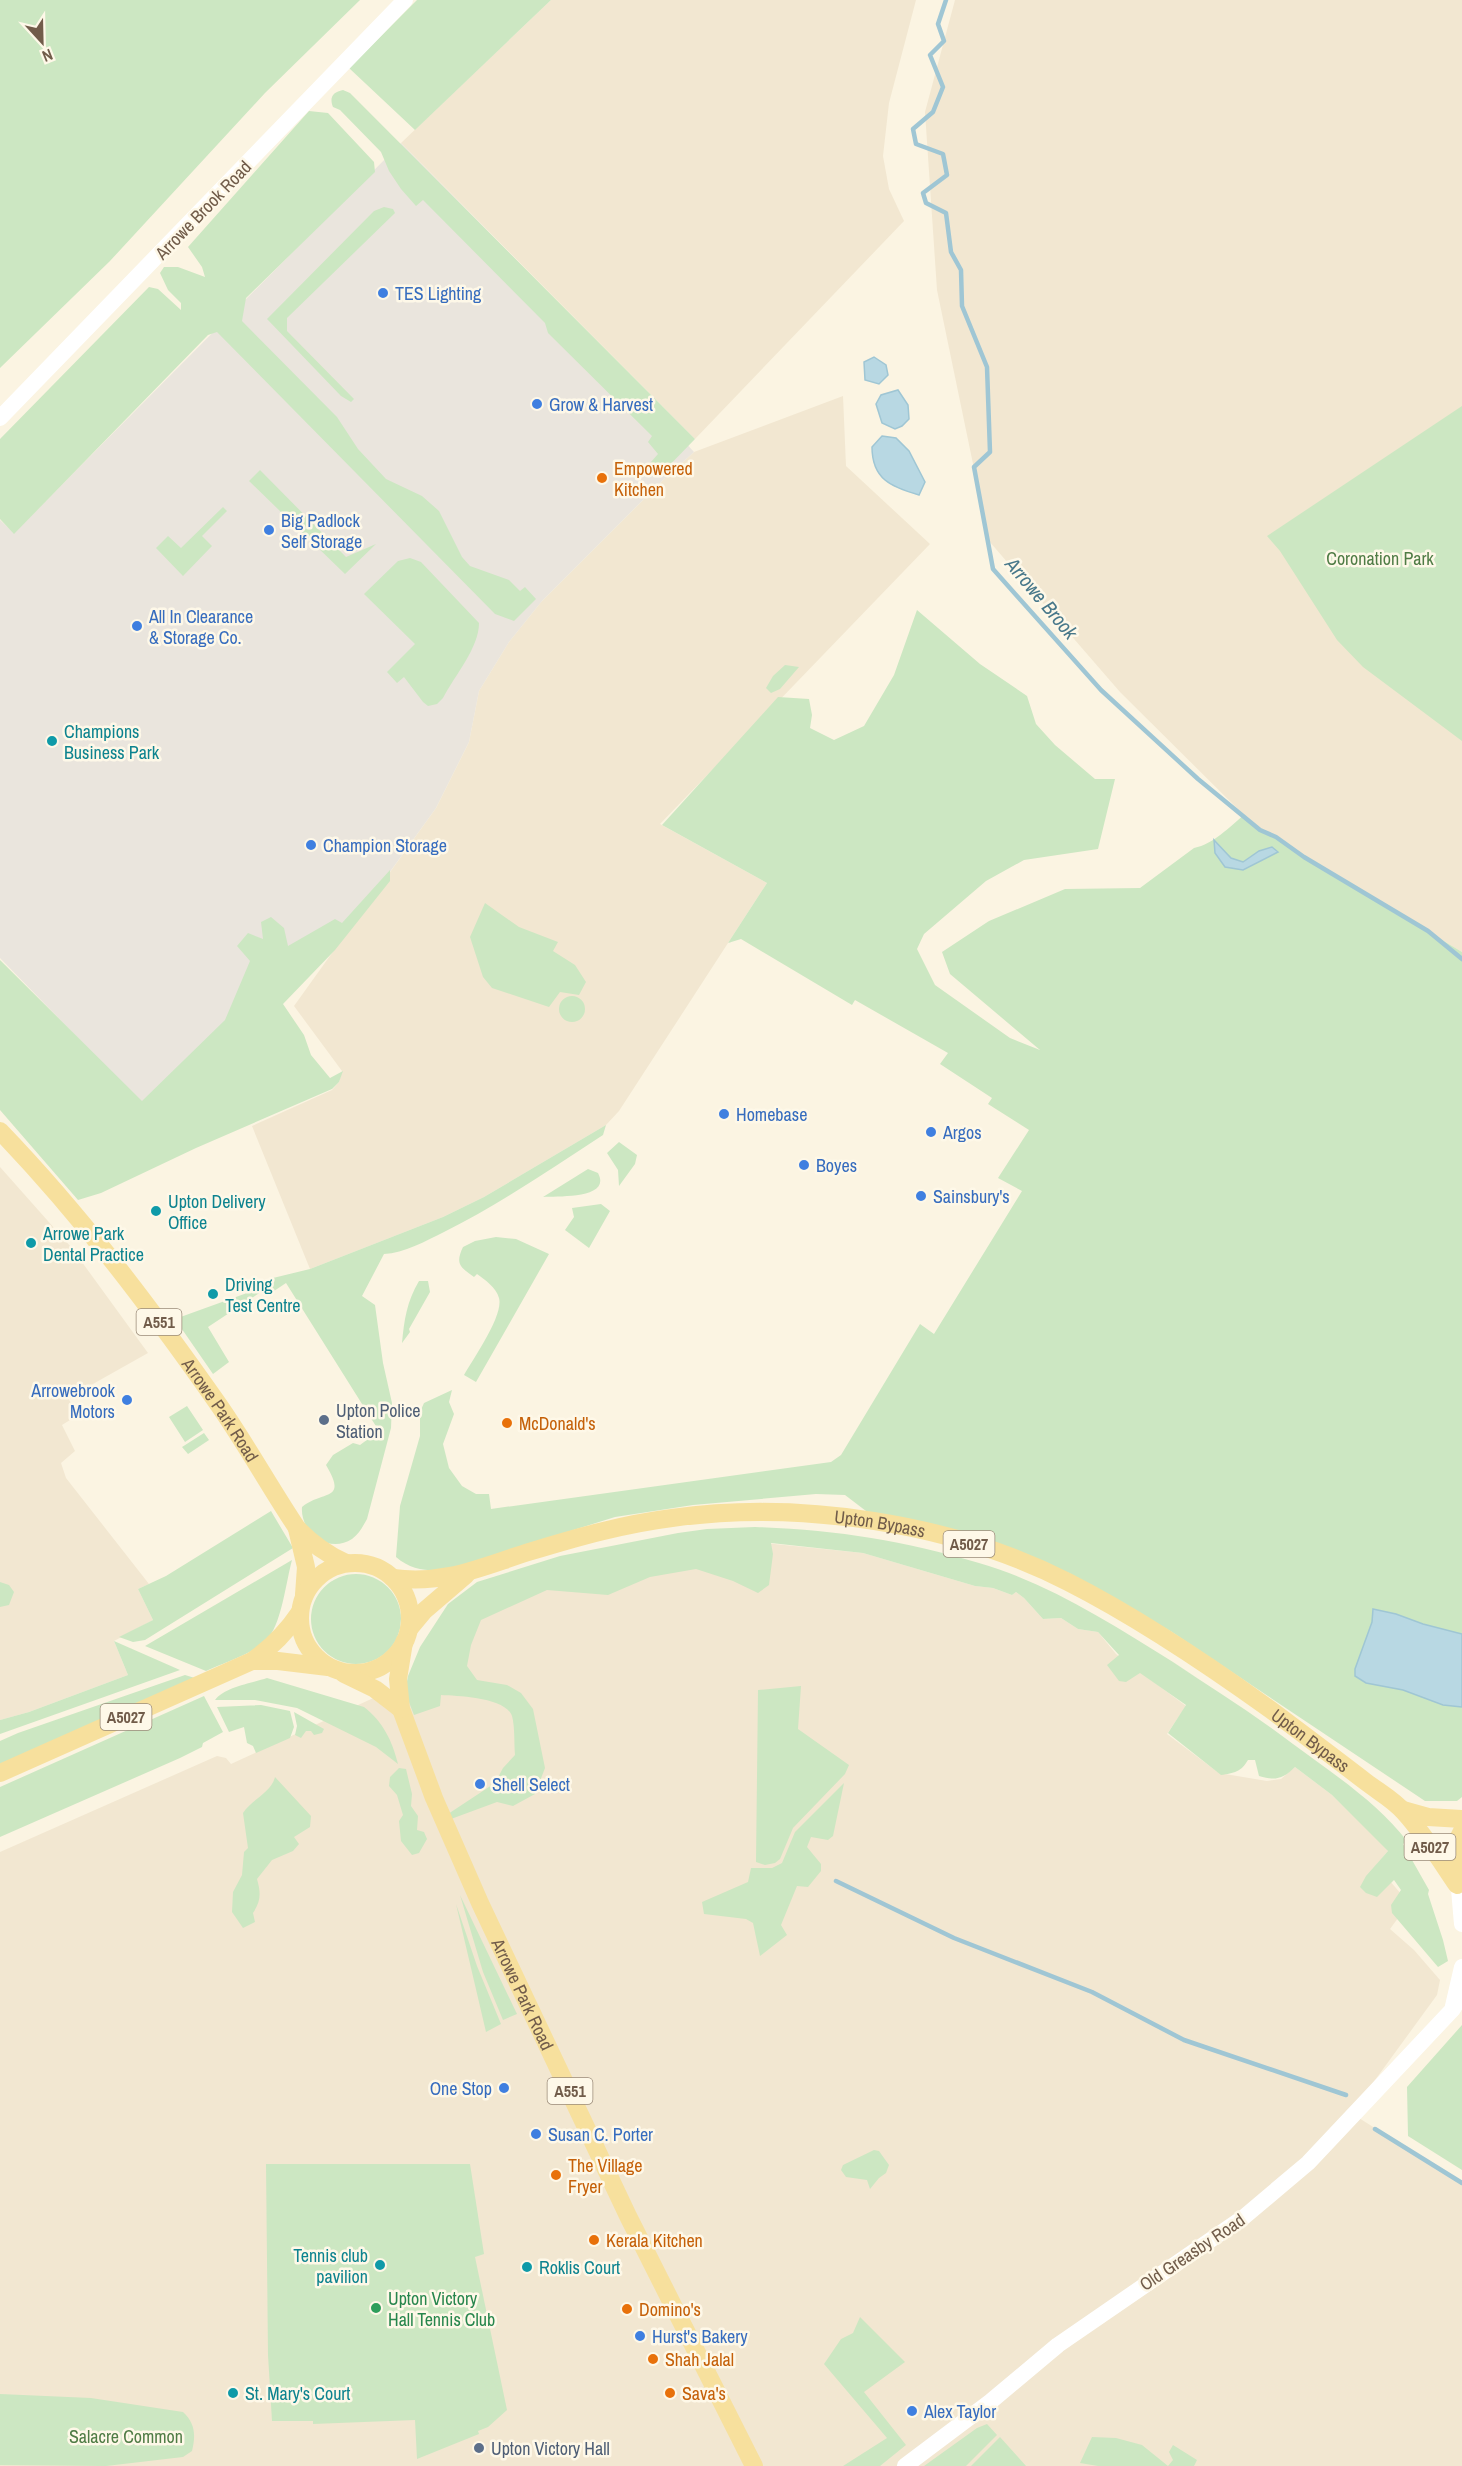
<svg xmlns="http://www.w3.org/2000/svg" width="1462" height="2466" font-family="'Archivo Narrow',sans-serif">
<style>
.residential{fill:#f2e7d1}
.industrial{fill:#eae5dd}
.green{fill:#cce7c2}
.water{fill:#b8d8e3;stroke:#9fc6d4;stroke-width:1.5}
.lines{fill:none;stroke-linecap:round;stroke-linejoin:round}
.stream{stroke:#9fc6d4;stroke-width:4.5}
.secondary{stroke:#fff;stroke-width:16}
.primary{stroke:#f7e09d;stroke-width:18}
.shop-dot{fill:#3f7fe0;stroke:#fef8e8;stroke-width:2}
.food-dot{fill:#e8710a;stroke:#fef8e8;stroke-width:2}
.culture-dot{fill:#0f9aa8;stroke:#fef8e8;stroke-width:2}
.service-dot{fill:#5c6f8a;stroke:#fef8e8;stroke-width:2}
.leisure-dot{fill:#2e9e5b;stroke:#fef8e8;stroke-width:2}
.labels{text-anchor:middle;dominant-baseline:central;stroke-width:5;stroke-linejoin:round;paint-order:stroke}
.shield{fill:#fef8e8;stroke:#9b8b79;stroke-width:1.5}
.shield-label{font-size:16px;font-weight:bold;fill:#715c4a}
.street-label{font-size:18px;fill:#715c4a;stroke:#fef8e8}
.shop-label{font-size:18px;fill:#366cbe;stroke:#fef8e8;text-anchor:start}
.food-label{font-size:18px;fill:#c56008;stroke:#fef8e8;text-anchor:start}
.park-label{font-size:18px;fill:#4f7c45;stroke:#fef8e8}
.culture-label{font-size:18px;fill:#0d838f;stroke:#fef8e8;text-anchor:start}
.service-label{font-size:18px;fill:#4e5e75;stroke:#fef8e8;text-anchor:start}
.leisure-label{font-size:18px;fill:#27864d;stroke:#fef8e8;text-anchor:start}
.water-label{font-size:20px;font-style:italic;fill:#48788a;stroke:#fef8e8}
</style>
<rect width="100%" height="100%" fill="#fbf4e2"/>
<path class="residential" d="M551 0H916L889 103 883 156 889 189 904 221 695 439 401 143Z
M955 0H1462V952L1304 857 1276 837 1258 829 1120 692 989 541 937 290 925 112Z
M843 396 846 466 930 544 660 824 767 883 619 1111 606 1125 484 1197 443 1217 310 1269 252 1126 332 1090 339 1082 342 1071 294 1006 436 808 469 742 479 691 509 642 542 601 662 481 694 452Z
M0 1167 71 1247 148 1353 68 1398 78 1415 62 1425 75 1451 61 1463 66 1478 149 1584 138 1589 153 1620 114 1641 128 1675 29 1712 0 1720Z
M726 1539 863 1553 975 1586 993 1588 1012 1595 1016 1592 1024 1598 1043 1619 1061 1618 1078 1629 1098 1632 1116 1654 1186 1706 1167 1734 1219 1773 1267 1781 1281 1779 1295 1767 1332 1795 1386 1847 1388 1851 1376 1865 1409 1903 1390 1929 1414 1950 1440 1980 1437 1995 1351 2113 1462 2183V2466H0V1852L217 1756 226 1758 231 1764 423 1675 473 1590Z"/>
<path class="industrial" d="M401 143 532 276 694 452 662 481 542 601 509 642 479 691 469 742 436 808 343 937 155 1117 0 958V520L14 533Z"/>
<path class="green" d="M0 0H360L265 93 110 261 0 368Z
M417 0H551L415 130 349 68Z
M343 90 350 93 695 439 662 473 651 462 658 454 648 442 652 436 548 333 545 323 423 200 416 206 401 189 389 171 381 152 340 110 333 107C329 97 333 92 343 90Z
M309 111 328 113 374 162 375 172 246 298 242 321 337 417 358 449 386 479 422 496 439 511 462 557 470 566 509 580 520 591 525 587 536 599 514 621 495 614 217 332 208 335 14 534 0 519V439L149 287 158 289 181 310V303L168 290 160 273 164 267H178L205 277 202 267 188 247Z
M384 207 393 209 395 213 287 318V331L354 399 351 402 341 396 267 319 374 211Z
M1462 406V741L1363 667 1337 640 1280 551 1267 536Z
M260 470 346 557 376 544 345 574 249 481Z
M223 507 227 511 202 536 212 546 183 576 156 548 168 536 181 548Z
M410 558 421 562 479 623C479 648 455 675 443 698L437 704 428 706 423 702 404 677 397 683 387 672 415 644 364 594 398 561Z
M917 610 980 664 1027 696 1036 724 1055 745 1095 779H1115L1098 849 1024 860 986 881 924 934 917 949 935 985 1010 1038 1040 1050 950 974 942 952 989 921 1065 889 1140 888 1194 848C1214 844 1229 827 1244 815L1260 830 1276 837 1304 857 1462 952V1797L1457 1801H1425L1172 1632 1069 1573 866 1511 845 1495 816 1494 693 1505 615 1517 446 1570C426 1571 411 1570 396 1557L400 1506 420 1436V1412L424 1403 452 1390 449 1402 454 1414 443 1444 449 1468 462 1486 476 1494H489L491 1509 831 1462 841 1455 920 1324 934 1334 1022 1191 998 1178 1029 1130 988 1104 992 1098 940 1064 948 1053 855 1000 852 1005 741 939 728 943 767 883 662 825 778 697 809 699 812 715 810 728 834 740 864 726 894 675Z
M785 665 799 667 780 689 771 693 766 688 773 676Z
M390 870V881L335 950 283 1004 304 1035 311 1055 330 1078 343 1071 339 1082 332 1089 196 1148 101 1193 78 1200 0 1110V960L142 1101 225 1020 250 961 237 946 248 933 263 939 261 922 271 917 284 928 288 946 335 919 342 923Z
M485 903 519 927 558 942 553 951 575 965 586 982 579 995 560 992 549 1007 492 988 483 977 470 937Z
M559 1009a13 13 0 1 1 26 0a13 13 0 1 1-26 0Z
M606 1125 603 1135C551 1169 500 1204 444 1232 426 1241 404 1253 384 1254L362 1296 375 1305 383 1363 392 1403 391 1428 367 1519C363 1526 359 1534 352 1539 329 1554 300 1533 302 1507 323 1490 348 1502 326 1465L333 1455 353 1443 360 1445 379 1431 286 1283 268 1295 264 1290 208 1327 229 1362 213 1374 175 1319 261 1288 273 1278 310 1269 443 1217 484 1197Z
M619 1142 637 1155 635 1164 619 1186 618 1170 607 1153Z
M588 1169 598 1173C612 1199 558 1196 543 1197Z
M601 1204 610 1211 589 1248 565 1230 574 1217 572 1208Z
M496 1237 516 1239 549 1254 476 1382 464 1375C473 1359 504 1315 499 1298 496 1287 485 1280 477 1274L474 1277C460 1267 455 1264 463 1247L475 1241Z
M419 1281H428L430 1292 409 1329 410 1332 402 1343C404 1320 407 1301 419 1281Z
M187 1406 203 1430 185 1442 169 1417Z
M204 1433 209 1440 188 1454 182 1447Z
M271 1511 293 1548 145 1640 133 1642 119 1637 153 1620 138 1589 166 1576Z
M755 1527C835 1530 902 1540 979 1563 1048 1583 1112 1624 1173 1662 1213 1689 1254 1714 1293 1744 1332 1773 1377 1802 1407 1841L1403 1844 1429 1890 1428 1894 1443 1940 1448 1961 1438 1967 1392 1913 1391 1905 1401 1890 1394 1880 1377 1897 1366 1893 1360 1887 1366 1876 1388 1851 1332 1795 1295 1767C1283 1779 1275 1781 1259 1776L1255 1760H1248C1241 1772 1234 1773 1221 1775L1168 1733 1186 1705 1140 1673 1126 1682 1119 1681 1107 1665 1119 1655 1098 1632 1078 1629 1061 1618 1043 1619 1024 1598 1016 1592 1012 1595 993 1588 975 1586 863 1553 771 1543 773 1554 769 1585 758 1593 733 1581 696 1569 650 1577 608 1595 547 1590 481 1620 471 1645 467 1666 477 1680 507 1685 521 1693 533 1709 545 1768 535 1794 513 1806 497 1802 451 1819 448 1814 495 1783 503 1768 515 1755C514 1743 515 1727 512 1716 505 1697 458 1696 441 1695L440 1706 414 1715 405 1692 408 1676 420 1647 448 1604 477 1582 560 1556 678 1533 707 1529Z
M292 1560C286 1582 282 1620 269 1637 259 1652 223 1663 206 1671L145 1646Z
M311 1619a45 45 0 1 1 90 0a45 45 0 1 1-90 0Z
M0 1582 9 1585 14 1592 9 1605 0 1607Z
M114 1641 180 1670 0 1734V1720L29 1712 128 1675Z
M185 1675 198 1679 0 1766V1741L18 1733Z
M267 1678 364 1707C383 1722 392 1740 398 1764L376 1747 297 1708 255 1700H215C224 1687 252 1683 267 1678Z
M801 1686 798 1729 849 1765 845 1774 793 1828 780 1859 775 1863 765 1865 756 1862 758 1690Z
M204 1696 223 1732 203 1743 202 1747 180 1758 0 1837V1787Z
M261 1705 290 1711 294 1727 290 1738 256 1753 253 1746 247 1743 244 1727 229 1732 217 1707Z
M294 1712 324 1729 322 1733 314 1735 311 1731H306L301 1738 295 1735 297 1726Z
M399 1768 406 1769 412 1794 411 1806 418 1816 417 1830 424 1832 427 1839 419 1853 412 1855 401 1841 399 1821 403 1815 397 1795 389 1786 390 1777Z
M275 1777 311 1816 310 1827 294 1837 299 1844 293 1851 272 1860 257 1879C261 1893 261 1901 253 1913L255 1922 243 1928 232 1912 233 1892 242 1875 244 1852 248 1848 243 1813C252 1799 271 1793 275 1777Z
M844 1783 833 1836 828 1840 811 1837 807 1847 821 1864V1871L808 1887 797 1886 781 1925 787 1935 760 1956 753 1923 746 1919 704 1914 702 1902 748 1882 751 1868H772L782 1863 795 1832Z
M460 1895 517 2014 503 2020 483 1972Z
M456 1904 477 1966 501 2024 486 2032Z
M1462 2025V2170L1408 2136 1407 2087Z
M874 2150 879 2151 889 2165 886 2173 879 2178 870 2189 867 2180 846 2177 841 2170 843 2165Z
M266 2164H470L484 2254 475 2257 507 2410 488 2427 478 2431 479 2434 417 2459 415 2420 313 2424V2421H272L268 2355Z
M860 2317 905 2362 864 2392 906 2445 880 2466H843L887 2438 824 2364 841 2339 853 2333Z
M0 2394 91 2398 183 2412C195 2423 196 2435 192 2451L183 2457 106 2466 0 2465Z
M987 2424 997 2435 966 2466H924L977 2428Z
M1000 2437 1026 2466H971Z
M1092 2437 1116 2438 1142 2445 1168 2466 1173 2460 1169 2452 1173 2445 1197 2460 1194 2466H1098L1080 2463Z"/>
<path class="water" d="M874 357 886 365 888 375 879 384 865 380 864 362Z
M898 390 908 405 909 419 902 426 895 429 882 423 876 404 881 395Z
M882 436 896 438 909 451 925 482 919 495C891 487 872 479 872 447Z
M1214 840 1231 858 1243 862 1259 851 1272 847 1278 852 1243 870 1225 867 1215 853Z
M1373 1609 1396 1614 1423 1624 1462 1634V1707L1443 1705 1403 1690 1366 1683 1355 1676V1669L1372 1622Z"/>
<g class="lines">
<path class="stream" d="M946 0 938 24 944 41 930 55 943 87 933 112 913 129 916 144 943 154 947 175 923 193 926 203 946 213 951 252 961 270 962 306 987 367 990 452 974 467 993 569 1101 690 1198 779 1260 830 1276 837 1304 857 1428 931 1462 959
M836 1881 954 1938 1092 1992 1184 2040 1346 2095
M1375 2129 1462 2183"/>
<path class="secondary" d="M0 418 405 0
M1459 1889 1462 1924
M1453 2006 1462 1967
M905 2466 990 2402 1058 2345 1244 2217 1308 2163 1453 2009 1462 1994"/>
<g class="primary">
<path id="s1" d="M0 1131C80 1214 150 1307 216 1401 245 1442 269 1486 297 1528 312 1544 326 1554 346 1563"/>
<path d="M297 1529 306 1567 304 1595"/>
<circle cx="355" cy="1618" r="55"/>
<path id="s2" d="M393 1578C446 1585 483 1566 532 1551 578 1537 624 1524 672 1518 800 1500 953 1523 1068 1582 1139 1618 1207 1664 1271 1710 1303 1734 1335 1758 1366 1782 1379 1792 1394 1800 1404 1812 1424 1834 1440 1860 1457 1885"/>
<path d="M409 1629 424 1611 466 1575"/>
<path id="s3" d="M404 1642 398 1679 401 1709 434 1798 480 1903 628 2216 754 2466"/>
<path d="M252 1661H278L328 1667"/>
<path d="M344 1674 375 1689 401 1709"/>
<path d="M0 1773 252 1661C272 1647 286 1633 300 1612"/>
<path d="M1403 1810 1428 1817 1462 1819"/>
<path d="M1456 1882C1451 1862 1453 1848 1462 1831"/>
</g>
</g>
<g class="shop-dot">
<circle cx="383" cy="293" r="6"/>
<circle cx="537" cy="404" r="6"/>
<circle cx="269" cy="530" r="6"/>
<circle cx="137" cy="626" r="6"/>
<circle cx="311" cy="845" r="6"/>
<circle cx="724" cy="1114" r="6"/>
<circle cx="931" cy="1132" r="6"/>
<circle cx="804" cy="1165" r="6"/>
<circle cx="921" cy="1196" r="6"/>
<circle cx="127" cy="1400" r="6"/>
<circle cx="480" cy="1784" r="6"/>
<circle cx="504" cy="2088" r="6"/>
<circle cx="536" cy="2134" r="6"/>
<circle cx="640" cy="2336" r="6"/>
<circle cx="912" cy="2411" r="6"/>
</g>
<g class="food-dot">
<circle cx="602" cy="478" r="6"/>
<circle cx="507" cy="1423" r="6"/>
<circle cx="556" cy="2175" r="6"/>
<circle cx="594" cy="2240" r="6"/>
<circle cx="627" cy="2309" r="6"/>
<circle cx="653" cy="2359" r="6"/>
<circle cx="670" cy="2393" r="6"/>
</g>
<g class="culture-dot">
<circle cx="52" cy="741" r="6"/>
<circle cx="156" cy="1211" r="6"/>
<circle cx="31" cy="1243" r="6"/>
<circle cx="213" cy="1294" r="6"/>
<circle cx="380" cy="2265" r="6"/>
<circle cx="527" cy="2267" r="6"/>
<circle cx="233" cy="2393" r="6"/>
</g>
<g class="service-dot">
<circle cx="324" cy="1420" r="6"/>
<circle cx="479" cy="2448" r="6"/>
</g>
<circle class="leisure-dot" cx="376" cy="2308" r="6"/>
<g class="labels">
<g class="shield">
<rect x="136.5" y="1309" width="45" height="26" rx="4.5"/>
<rect x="943.5" y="1531" width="51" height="26" rx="4.5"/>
<rect x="100.5" y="1704" width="51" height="26" rx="4.5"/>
<rect x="1404.5" y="1834" width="51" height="26" rx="4.5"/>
<rect x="547.5" y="2078" width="45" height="26" rx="4.5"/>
</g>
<g class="shield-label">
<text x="159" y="1322">A551</text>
<text x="969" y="1544">A5027</text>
<text x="126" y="1717">A5027</text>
<text x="1430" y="1847">A5027</text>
<text x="570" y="2091">A551</text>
</g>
<g class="street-label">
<text transform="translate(203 210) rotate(-46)">Arrowe Brook Road</text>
<text stroke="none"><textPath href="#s1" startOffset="356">Arrowe Park Road</textPath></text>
<text stroke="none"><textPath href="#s2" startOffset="496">Upton Bypass</textPath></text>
<text stroke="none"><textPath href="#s2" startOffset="984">Upton Bypass</textPath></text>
<text stroke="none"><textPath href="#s3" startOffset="378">Arrowe Park Road</textPath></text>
<text transform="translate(1192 2252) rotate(-34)">Old Greasby Road</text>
</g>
<g class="shop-label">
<text x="395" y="293">TES Lighting</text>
<text x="549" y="404">Grow &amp; Harvest</text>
<text x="281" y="520">Big Padlock<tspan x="281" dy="21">Self Storage</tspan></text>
<text x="149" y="616">All In Clearance<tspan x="149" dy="21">&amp; Storage Co.</tspan></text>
<text x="323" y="845">Champion Storage</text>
<text x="736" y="1114">Homebase</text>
<text x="943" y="1132">Argos</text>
<text x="816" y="1165">Boyes</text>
<text x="933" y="1196">Sainsbury's</text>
<text x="115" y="1390" text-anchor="end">Arrowebrook<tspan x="115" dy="21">Motors</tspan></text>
<text x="492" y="1784">Shell Select</text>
<text x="492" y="2088" text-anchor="end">One Stop</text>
<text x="548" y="2134">Susan C. Porter</text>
<text x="652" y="2336">Hurst's Bakery</text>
<text x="924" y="2411">Alex Taylor</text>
</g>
<g class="food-label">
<text x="614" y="468">Empowered<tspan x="614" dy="21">Kitchen</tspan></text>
<text x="519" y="1423">McDonald's</text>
<text x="568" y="2165">The Village<tspan x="568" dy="21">Fryer</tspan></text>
<text x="606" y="2240">Kerala Kitchen</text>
<text x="639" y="2309">Domino's</text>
<text x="665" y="2359">Shah Jalal</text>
<text x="682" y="2393">Sava's</text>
</g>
<g class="park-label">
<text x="1380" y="558">Coronation Park</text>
<text x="126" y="2436">Salacre Common</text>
</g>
<g class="culture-label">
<text x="64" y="731">Champions<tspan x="64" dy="21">Business Park</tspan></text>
<text x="168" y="1201">Upton Delivery<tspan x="168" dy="21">Office</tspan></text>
<text x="43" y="1233">Arrowe Park<tspan x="43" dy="21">Dental Practice</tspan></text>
<text x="225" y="1284">Driving<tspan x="225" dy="21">Test Centre</tspan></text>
<text x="368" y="2255" text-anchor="end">Tennis club<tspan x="368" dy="21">pavilion</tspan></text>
<text x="539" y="2267">Roklis Court</text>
<text x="245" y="2393">St. Mary's Court</text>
</g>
<g class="service-label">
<text x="336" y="1410">Upton Police<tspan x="336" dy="21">Station</tspan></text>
<text x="491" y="2448">Upton Victory Hall</text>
</g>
<g class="leisure-label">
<text x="388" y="2298">Upton Victory<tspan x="388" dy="21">Hall Tennis Club</tspan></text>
</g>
<g class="water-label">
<text transform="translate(1042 598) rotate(50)">Arrowe Brook</text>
</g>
</g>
<g transform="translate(42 42) rotate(158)" stroke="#fef8e8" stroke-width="4.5" paint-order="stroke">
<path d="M0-4.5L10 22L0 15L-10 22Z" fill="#715c4a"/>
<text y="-9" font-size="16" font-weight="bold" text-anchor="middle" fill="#715c4a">N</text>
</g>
</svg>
